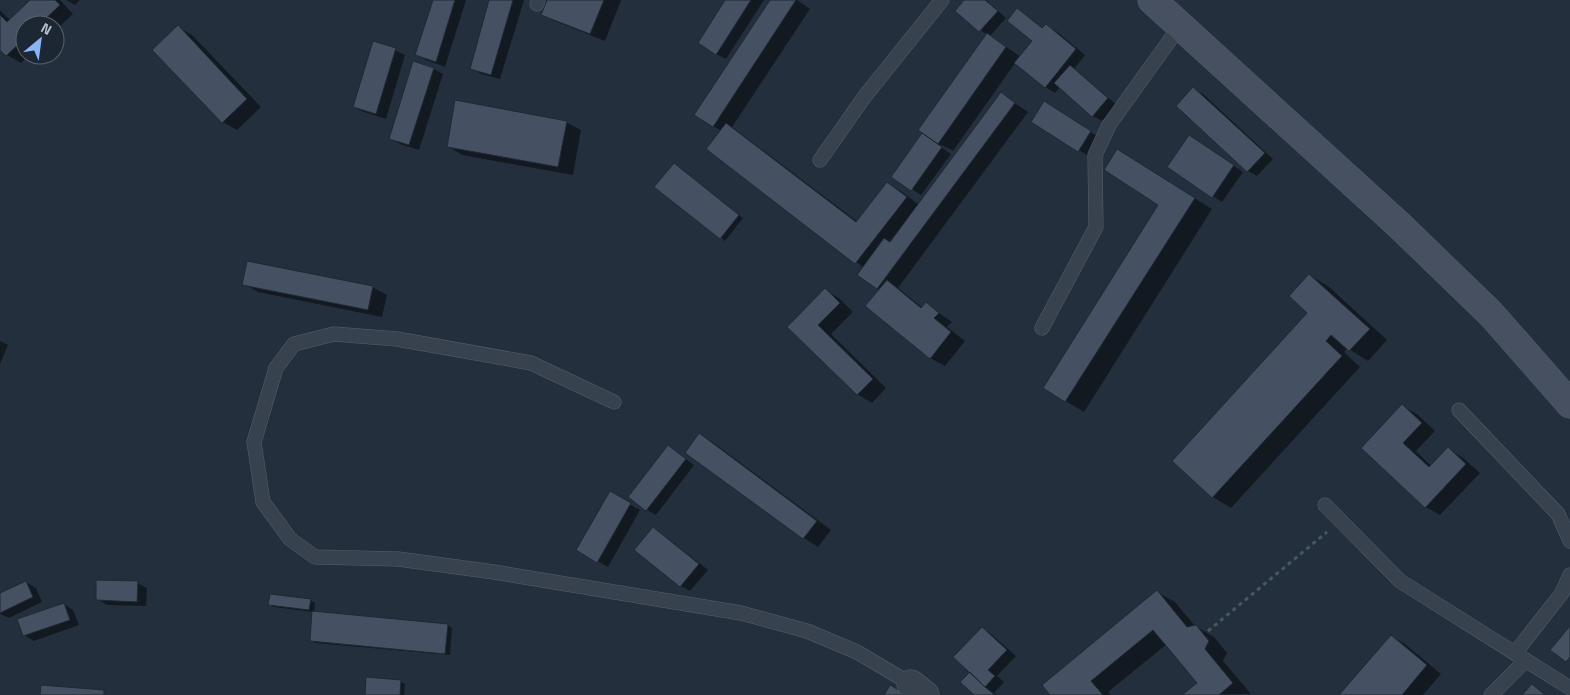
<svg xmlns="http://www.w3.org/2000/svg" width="1570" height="695" font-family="'Titillium Web',sans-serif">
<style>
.shadow{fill:#0007}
.building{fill:#455162;stroke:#1f2835}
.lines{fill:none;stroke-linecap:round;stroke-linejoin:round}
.lane-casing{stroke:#565f6c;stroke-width:15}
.street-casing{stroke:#565f6c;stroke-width:29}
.secondary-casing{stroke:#565f6c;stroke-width:29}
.path{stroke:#44595c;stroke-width:3;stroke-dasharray:4 4;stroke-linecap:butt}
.lane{stroke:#38414e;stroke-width:14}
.street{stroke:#38414e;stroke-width:28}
.secondary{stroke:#465061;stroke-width:28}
</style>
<rect width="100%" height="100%" fill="#242f3e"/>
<path class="shadow" d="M32 0H60L73 14 55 31V25H25V55H30L21 63 7 55 0 48V10L10 20Z
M66 0H80L75 5Z
M434 0H466L445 67 426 60 417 55Z
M491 0H524L500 79 481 74 471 68Z
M549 0H621L605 41 557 22 543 14Z
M727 0H764L726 59 716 54Z
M771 0H797L810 9 732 127 858 222 888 183 902 192 919 205 1001 94 1028 112 898 288 923 308 926 304 952 322 947 327 965 341 945 366 930 358 880 290 877 288 864 268 708 149 722 131 713 126Z
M966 0H986L1006 18 990 36 1021 57 1034 40 1017 10 1044 29 1046 26 1056 31 1085 55 1074 69 1117 105 1102 121 1093 116 1060 87 1055 93 1045 87 1015 63 953 151 942 145 941 147 951 154 921 195 893 177 924 133 987 35 957 10Z
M178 27 192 35 261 107 237 130 223 122Z
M395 50 405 55 386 119 364 112 354 107Z
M434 69 443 74 419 150 400 144 390 138Z
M1193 89 1203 94 1273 159 1257 176 1248 171Z
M1054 109 1100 138 1088 156 1079 150Z
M566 122 581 130 573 175 462 155 448 146Z
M1199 142 1243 172 1222 202 1213 196Z
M1118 150 1212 209 1084 412 1044 388 1160 204Z
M679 167 743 218 725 241 656 187Z
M1309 275 1328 286 1387 340 1368 361 1347 348 1344 352 1360 367 1231 508 1213 497 1174 461 1309 313Z
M244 284 372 287 387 295 382 317 258 292Z
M825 290 839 298 853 312 831 334 886 388 872 403 857 394 788 327Z
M0 341 8 345 0 364Z
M1402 406 1417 414 1435 431 1416 451 1431 466 1448 449 1462 457 1480 473 1440 515 1426 507 1363 448Z
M700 435 714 443 831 530 818 547 804 538 687 452Z
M668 446 694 465 656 515 647 510Z
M610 493 640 510 608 567 578 550Z
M653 529 662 534 708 570 690 591 681 586Z
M26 582 36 588 42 602 9 618 0 614V595Z
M137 583 147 588 146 606 107 605 97 599Z
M1157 592 1175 602 1195 626 1214 637 1227 653 1223 661 1251 694 1184 695 1199 683 1167 644 1108 692 1111 695H1052Z
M310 600 315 603 314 613 448 625 452 628 450 655 315 643 311 640 313 612 274 607 270 605Z
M64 604 73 610 79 625 34 641 24 635Z
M982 628 991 634 1016 656 997 676 1004 682 994 693 997 695H976L971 672Z
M1391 636 1405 644 1441 674 1423 695H1341Z
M368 678 401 682 405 684 404 695H367Z"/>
<path class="building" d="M30 0H55L60 5 39 25H25V38L6 56 0 50V15L7 22Z
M433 0H455L436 62 415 55Z
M489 0H513L491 75 470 69Z
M547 0H604L590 34 541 15Z
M725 0H751L716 55 698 43Z
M770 0H796L713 127 694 115Z
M964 0H985L998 11 979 32 955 11Z
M1017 8 1042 28 1046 24 1076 49 1045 88 1014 63 1032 41 1007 21Z
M178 25 247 99 222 123 152 50Z
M987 33 1006 47 938 144 918 130Z
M373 41 396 48 376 114 353 107Z
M413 61 434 68 409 145 389 139Z
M1070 65 1108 98 1092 117 1054 83Z
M1193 87 1265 153 1247 172 1176 106Z
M1001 92 1015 103 877 289 857 275 884 238 890 242Z
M455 100 567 121 558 167 447 147Z
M1044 101 1091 131 1078 152 1031 122Z
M726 123 856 222 887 182 907 197 855 264 706 149Z
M922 133 942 147 911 191 891 177Z
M1189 135 1234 165 1212 198 1167 167Z
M1117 149 1195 198 1065 402 1043 388 1158 205 1104 170Z
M674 163 739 215 720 239 654 187Z
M247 261 373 286 368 310 242 285Z
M1309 274 1370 329 1349 351 1331 335 1326 341 1342 356 1212 498 1172 461 1307 313 1289 296Z
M887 280 921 308 926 302 939 313 934 318 951 332 930 359 865 306Z
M825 288 840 303 818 325 873 379 857 395 787 327Z
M1402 404 1422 423 1403 443 1429 467 1448 447 1466 464 1425 508 1361 448Z
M699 433 817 521 803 539 685 453Z
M668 445 686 459 646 511 628 497Z
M610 491 631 503 597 563 576 550Z
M653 527 699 564 680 587 634 550Z
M96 580 138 581 137 602 96 600Z
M26 581 33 597 0 613V593Z
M1157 590 1187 627 1196 625 1209 641 1205 649 1233 683 1219 695H1182L1197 683 1153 630 1091 681 1103 695H1050L1042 685Z
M270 594 311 599 309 610 268 605Z
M64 603 70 620 23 636 17 619Z
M312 611 448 624 445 654 310 641Z
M1570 626V657L1566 662 1550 650Z
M982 627 1007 650 988 670 995 676 985 687 953 657Z
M1391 635 1427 665 1402 695H1339Z
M970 672 985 687 995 695H974L960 682Z
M366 677 401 680 400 695H365Z
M1532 684 1545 695H1522Z
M41 685 104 690V695H40Z
M890 685 902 692 901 695H884Z"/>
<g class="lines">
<g class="lane-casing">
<path id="lane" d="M537 4 538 0
M820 160 865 96 942 0
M1042 328 1096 227 1095 155 1109 125 1180 26
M614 402 531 363 397 339 334 334 294 344 276 368 254 442 263 502 290 539 315 557 398 559 494 572 741 613 807 631 857 652 911 684
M1459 410 1558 514 1570 541
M1325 505 1400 581 1570 688
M1515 653 1562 593 1570 575
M1491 695 1526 660"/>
</g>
<g class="street-casing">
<path id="street" d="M911 684 925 695"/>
</g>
<g class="secondary-casing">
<path id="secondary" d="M1152 0 1399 225 1491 314 1570 404"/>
</g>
<path class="path" d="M1208 631 1327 532"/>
<use href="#lane" class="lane"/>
<use href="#street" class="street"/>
<use href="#secondary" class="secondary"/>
</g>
<g transform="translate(40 40) rotate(29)"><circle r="24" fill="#1d2633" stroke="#59626f"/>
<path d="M0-4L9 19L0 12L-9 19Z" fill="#8ab4f8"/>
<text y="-8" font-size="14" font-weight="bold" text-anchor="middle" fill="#b4bcc9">N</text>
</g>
</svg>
